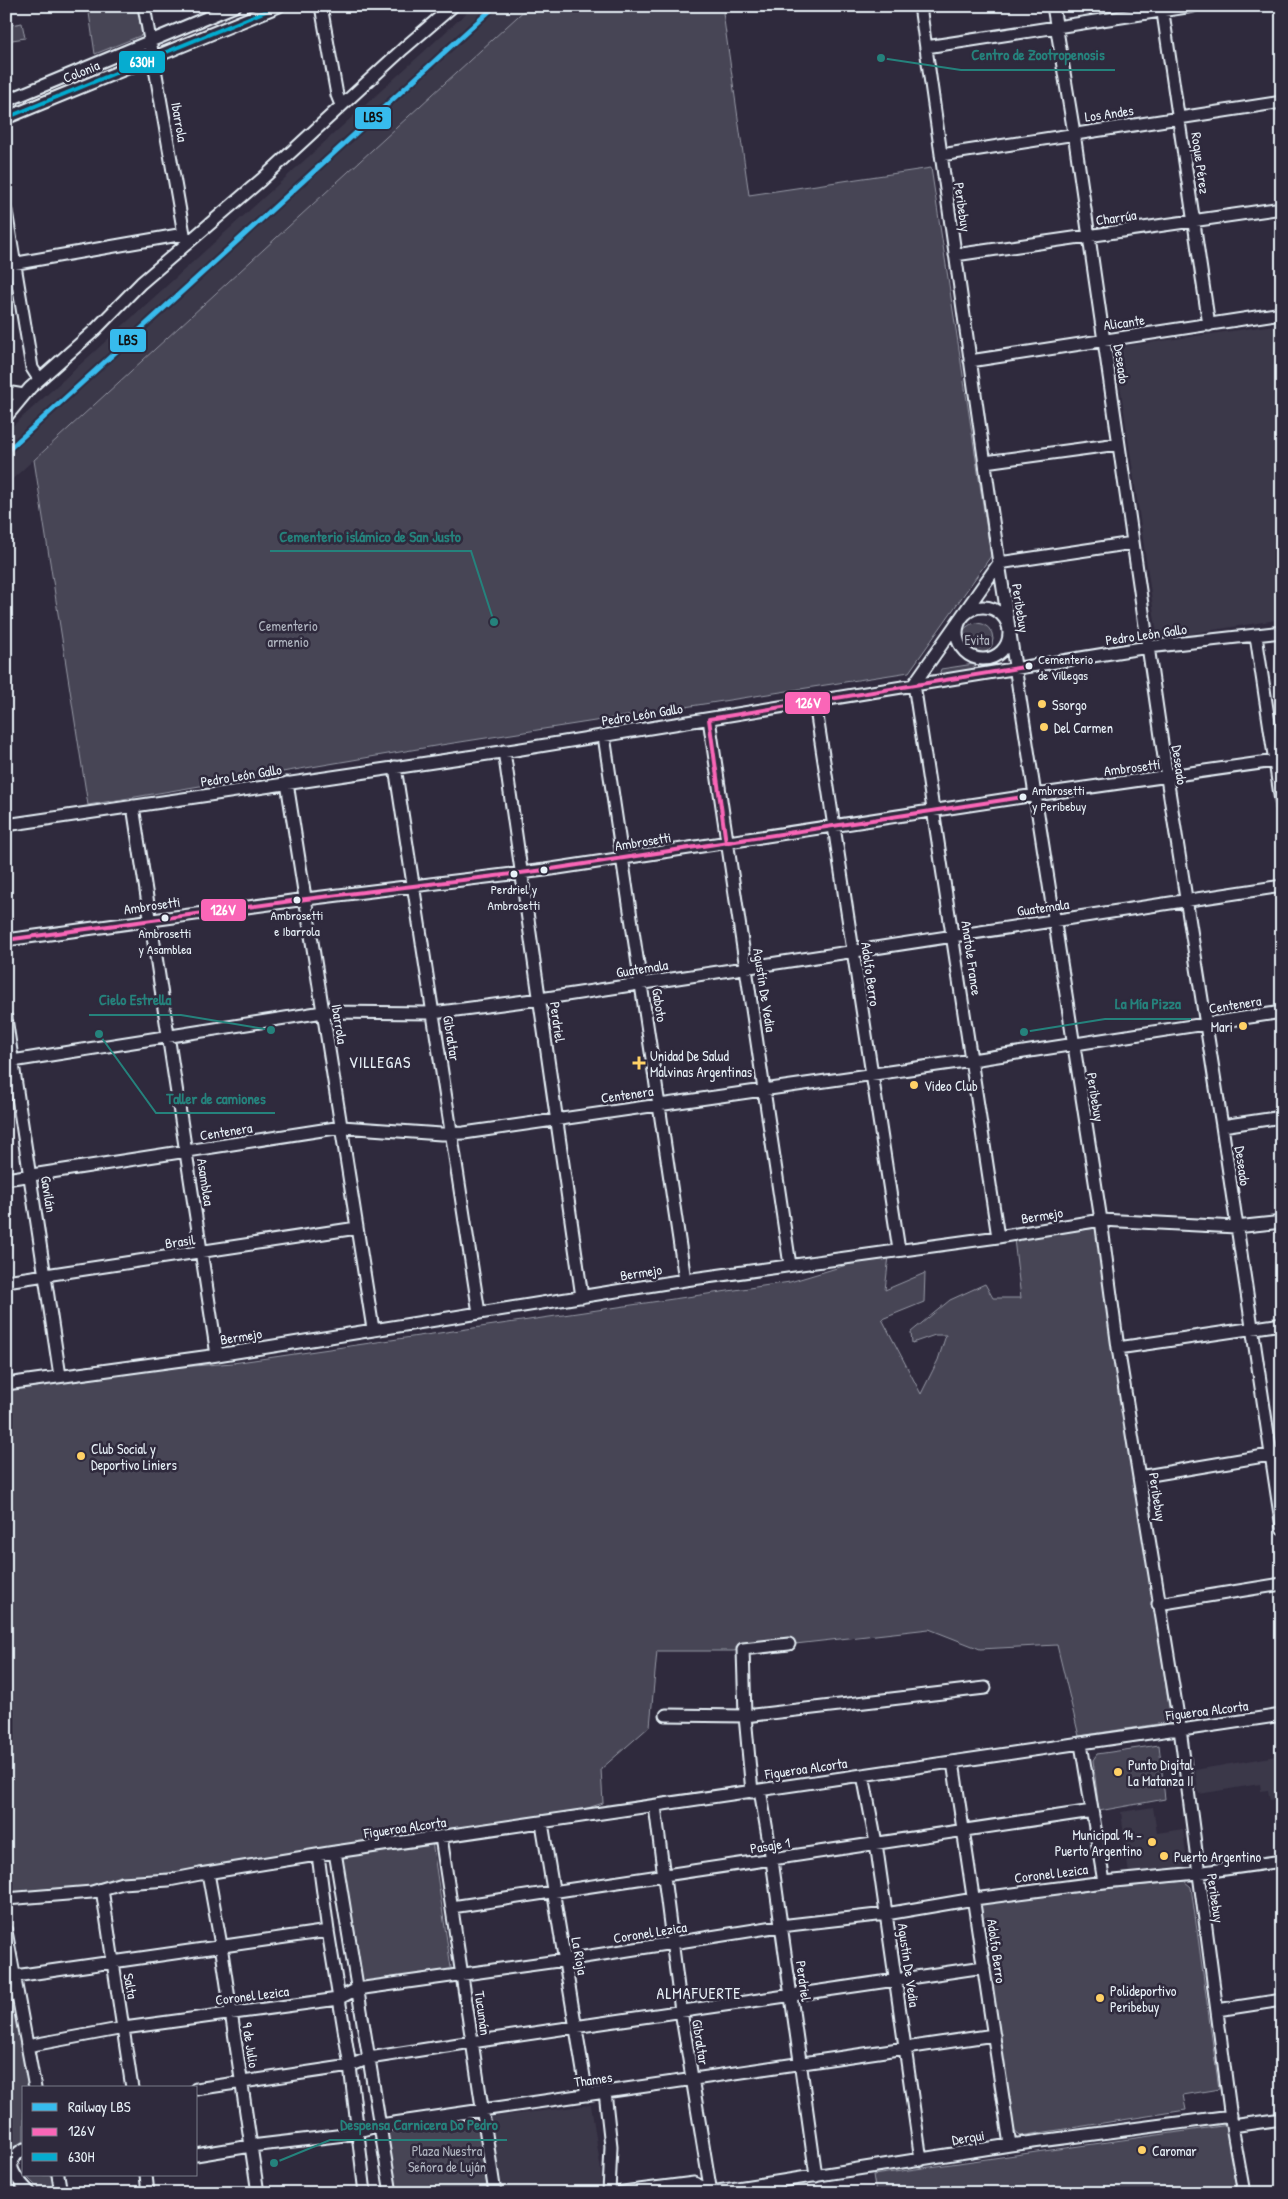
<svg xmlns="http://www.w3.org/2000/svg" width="1288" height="2199" font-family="'Patrick Hand',sans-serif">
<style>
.built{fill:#3b3749}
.green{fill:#464455;stroke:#979aa6}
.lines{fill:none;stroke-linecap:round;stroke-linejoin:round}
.minor-casing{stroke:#e8f1f8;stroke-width:15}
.minor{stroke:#2f2a3d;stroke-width:11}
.bus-1-casing{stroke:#2f2a3d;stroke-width:8}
.bus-2-casing{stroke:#2f2a3d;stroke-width:8}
.bus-1{stroke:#fa66b7;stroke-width:4}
.bus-2{stroke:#06acd0;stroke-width:4}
.rail-1-casing{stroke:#2f2a3d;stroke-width:9}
.rail-1{stroke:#37bbed;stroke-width:5}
.bus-dot{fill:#e8f1f8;stroke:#2f2a3d;stroke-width:2}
.poi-dot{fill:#ffd166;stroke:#2f2a3d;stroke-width:2}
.labels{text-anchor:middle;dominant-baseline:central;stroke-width:5;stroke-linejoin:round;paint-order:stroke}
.bus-label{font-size:13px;fill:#e8f1f8;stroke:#2f2a3d}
.street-label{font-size:14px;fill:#e8f1f8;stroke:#2f2a3d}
.park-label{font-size:14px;fill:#afb4bf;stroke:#2f2a3d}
.poi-label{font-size:14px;fill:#e8f1f8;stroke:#2f2a3d;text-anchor:start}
.quarter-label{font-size:16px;letter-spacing:1px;fill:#e8f1f8;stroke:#2f2a3d}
.leader{fill:none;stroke:#25827c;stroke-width:2}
.callout-dot{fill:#25827c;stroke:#2f2a3d;stroke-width:2}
.callout-label{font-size:15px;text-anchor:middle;font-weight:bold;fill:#25827c;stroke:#2f2a3d;stroke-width:5;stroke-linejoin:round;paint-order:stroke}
.line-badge{stroke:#2f2a3d;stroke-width:2}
.badge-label{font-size:14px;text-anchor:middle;font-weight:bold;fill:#fff}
.pale-badge-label{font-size:14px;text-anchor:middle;font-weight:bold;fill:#111}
</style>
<rect width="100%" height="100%" fill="#2f2a3d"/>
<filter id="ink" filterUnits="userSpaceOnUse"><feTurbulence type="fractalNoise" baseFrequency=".02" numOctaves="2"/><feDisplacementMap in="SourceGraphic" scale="10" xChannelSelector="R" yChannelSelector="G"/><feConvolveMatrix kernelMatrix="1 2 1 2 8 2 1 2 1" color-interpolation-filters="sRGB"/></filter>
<g filter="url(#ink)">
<path class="built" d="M474 6H529L6 485V432Z
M1282 324V619L1163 638 1157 634 1115 351 1118 347Z
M1282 1755V1798L1270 1800 1268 1790 1261 1791 1260 1784 1199 1794 1195 1770Z
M1153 1807 1157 1833 1183 1829 1187 1862 1184 1867 1129 1875 1121 1812Z
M591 2105 604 2190 586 2193H501L491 2117Z"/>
<path class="green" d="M88 6H137L142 35 95 54Z
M529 6H729L730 11 723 13 749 195 931 168 991 556 909 672 441 745 88 805 34 460Z
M22 23 25 38 6 41V26Z
M961 639a16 16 0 1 1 32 0a16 16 0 1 1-32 0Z
M994 661 995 667 942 675 940 672 941 669Z
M1097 1228 1113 1359 1143 1526 1171 1722 1079 1736 1057 1645 980 1649 929 1629 733 1651H657L650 1726 601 1769 603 1803 542 1823 6 1899V1390L141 1370 233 1363 790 1282 850 1264 889 1256 885 1290 925 1273 924 1302 882 1319 921 1394 938 1360 946 1335H935L912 1343 911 1332 950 1300 985 1284 993 1298H1021L1014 1239Z
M1159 1745 1165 1799 1099 1811 1093 1760 1097 1754Z
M432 1841 452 1974 358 1988 338 1855Z
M1184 1881 1191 1887 1219 2089 1183 2095 1186 2110 1020 2136 1014 2131 981 1906 985 1901Z
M6 1949 33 2088H24V2143L10 2148 6 2154Z
M477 2119 488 2193H395L386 2132Z
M1229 2125 1239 2193H876L873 2175Z
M25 2175H51L56 2193H43Z"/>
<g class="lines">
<g class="minor-casing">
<path id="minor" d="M144 6 184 234 188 241
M321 6 337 95 341 105
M920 6 999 563 1101 1220 1118 1348 1180 1729 1232 2126 1244 2193
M1053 6 1074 133 1167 778 1222 1126 1282 1528
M1162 6 1209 325
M926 47 1193 6
M6 101 235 6
M6 118 279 6
M941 155 1282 102
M6 211 32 368 39 379
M955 255 1282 208
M6 265 184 234
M970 361 1282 313
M6 392 24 395
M6 417 30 388 94 331 141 283 261 180 403 49 453 6
M985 462 1118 444
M999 563 1133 543
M957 633a26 26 0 1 1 52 0a26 26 0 1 1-52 0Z
M1256 636 1282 808
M914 684 998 1237
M914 684 999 563
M815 703 899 1250
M709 719 790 1265
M604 736 685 1280
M504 751 582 1297
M395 767 479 1313
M287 783 373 1329
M133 806 217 1355
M6 825 515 750 1148 647 1282 632
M6 940 306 899 545 870 1035 795 1282 760
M6 1018 60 1376
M6 1062 323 1012 433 1013 540 999 1282 886
M1222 1126 1282 1117
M6 1179 342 1127 441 1134 464 1133 972 1060 1282 1012
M6 1281 357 1228
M1118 1348 1282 1324
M6 1384 211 1356 685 1280 998 1237 1101 1220 1236 1227 1282 1222
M1139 1477 1282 1453
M1158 1604 1282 1584
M666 1715 745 1716 743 1649 789 1644
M1081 1744 1104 1882
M953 1762 1010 2145
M863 1775 876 1843 921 2160
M760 1790 772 1860 816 2176
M752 1792 745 1716 985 1688
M655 1806 681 2011 711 2193
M542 1823 587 2095
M441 1837 495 2193
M335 1852 391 2193
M318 1855 328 1931 350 2066 365 2193
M208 1873 221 1945 258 2193
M102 1889 132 2088
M6 1899 92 1892 122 1883 169 1880 200 1874 335 1852 1170 1730 1188 1729 1282 1715
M452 1907 1092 1811
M6 1931 35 2088
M15 1976 328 1931
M1217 2010 1282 2000
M27 2046 124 2028 338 1999 357 1989 565 1960 780 1926 886 1914 974 1899 1104 1882 1197 1873 1282 1861
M196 2089 350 2066 369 2058 472 2042 984 1967
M605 2092 611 2146 609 2193
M1232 2126 1282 2119
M24 2149C0 2163 16 2178 30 2193
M196 2155 251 2146 345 2135 380 2125 994 2035
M58 2175 61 2193
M146 2175 148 2193
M615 2193 694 2183 711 2191
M705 2193 1010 2145 1231 2116"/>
</g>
<use href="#minor" class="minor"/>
<g class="bus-1-casing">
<path id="bus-1" d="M726 843 709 719 1030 666
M6 940 306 899 545 870 1023 797"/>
</g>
<g class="bus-2-casing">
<path id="bus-2" d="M6 118 278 6"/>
</g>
<use href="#bus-1" class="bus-1"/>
<use href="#bus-2" class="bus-2"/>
<g class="rail-1-casing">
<path id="rail-1" d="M6 452 495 6"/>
</g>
<use href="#rail-1" class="rail-1"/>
</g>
</g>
<g class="bus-dot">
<circle cx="1029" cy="666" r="4.5"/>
<circle cx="1023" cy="797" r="4.5"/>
<circle cx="544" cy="870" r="4.5"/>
<circle cx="514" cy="874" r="4.5"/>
<circle cx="297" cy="900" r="4.5"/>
<circle cx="165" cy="918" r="4.5"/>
</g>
<g class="poi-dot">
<circle cx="1042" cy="704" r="5"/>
<circle cx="1044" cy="727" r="5"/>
<circle cx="1243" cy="1026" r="5"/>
<path d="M636.5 1055.5h5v5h5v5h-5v5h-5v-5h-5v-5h5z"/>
<circle cx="914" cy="1085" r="5"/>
<circle cx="81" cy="1456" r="5"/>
<circle cx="1118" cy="1772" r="5"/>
<circle cx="1152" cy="1842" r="5"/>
<circle cx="1164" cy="1856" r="5"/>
<circle cx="1100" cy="1998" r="5"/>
<circle cx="1142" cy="2150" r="5"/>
</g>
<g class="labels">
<g class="bus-label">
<text x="1038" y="659" text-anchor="start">Cementerio<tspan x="1038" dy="16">de Villegas</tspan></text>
<text x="1032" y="790" text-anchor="start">Ambrosetti<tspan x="1032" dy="16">y Peribebuy</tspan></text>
<text x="514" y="889">Perdriel y<tspan x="514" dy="16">Ambrosetti</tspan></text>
<text x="297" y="915">Ambrosetti<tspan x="297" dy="16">e Ibarrola</tspan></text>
<text x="165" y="933">Ambrosetti<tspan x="165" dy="16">y Asamblea</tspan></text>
</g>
<g class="street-label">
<text transform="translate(81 71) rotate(-22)">Colonia</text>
<text transform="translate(1109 113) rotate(-8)">Los Andes</text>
<text transform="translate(180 122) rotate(80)">Ibarrola</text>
<text transform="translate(1201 163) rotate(82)">Roque Pérez</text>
<text transform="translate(963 207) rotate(82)">Peribebuy</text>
<text transform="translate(1116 217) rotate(-8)">Charrúa</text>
<text transform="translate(1124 322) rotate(-8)">Alicante</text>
<text transform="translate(1122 364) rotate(82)">Deseado</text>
<text transform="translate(1021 608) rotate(81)">Peribebuy</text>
<text transform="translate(1146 634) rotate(-8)">Pedro León Gallo</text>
<text transform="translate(642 714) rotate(-9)">Pedro León Gallo</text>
<text transform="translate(1180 765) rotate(82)">Deseado</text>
<text transform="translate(1132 767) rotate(-7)">Ambrosetti</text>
<text transform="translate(241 775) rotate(-9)">Pedro León Gallo</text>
<text transform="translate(643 841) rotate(-9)">Ambrosetti</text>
<text transform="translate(152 905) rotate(-8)">Ambrosetti</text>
<text transform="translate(1043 907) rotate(-8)">Guatemala</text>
<text transform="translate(972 958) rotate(82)">Anatole France</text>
<text transform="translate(642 968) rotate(-9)">Guatemala</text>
<text transform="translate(871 974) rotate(82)">Adolfo Berro</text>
<text transform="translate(765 990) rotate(81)">Agustín De Vedia</text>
<text transform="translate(1235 1004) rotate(-9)">Centenera</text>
<text transform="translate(660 1005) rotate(81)">Gaboto</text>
<text transform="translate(558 1022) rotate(82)">Perdriel</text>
<text transform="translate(340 1024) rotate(81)">Ibarrola</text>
<text transform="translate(452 1038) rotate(81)">Gibraltar</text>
<text transform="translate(627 1094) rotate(-8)">Centenera</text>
<text transform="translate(1096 1097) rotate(81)">Peribebuy</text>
<text transform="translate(226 1131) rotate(-9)">Centenera</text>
<text transform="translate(1243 1166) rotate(82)">Deseado</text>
<text transform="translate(206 1182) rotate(81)">Asamblea</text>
<text transform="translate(49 1194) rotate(81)">Gavilán</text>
<text transform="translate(1042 1215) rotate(-9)">Bermejo</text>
<text transform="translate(180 1241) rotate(-8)">Brasil</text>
<text transform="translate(641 1272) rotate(-9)">Bermejo</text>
<text transform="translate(241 1336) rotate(-9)">Bermejo</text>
<text transform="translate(1158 1497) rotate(81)">Peribebuy</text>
<text transform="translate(1207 1710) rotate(-7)">Figueroa Alcorta</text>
<text transform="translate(806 1768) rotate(-8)">Figueroa Alcorta</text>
<text transform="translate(405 1827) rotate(-8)">Figueroa Alcorta</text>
<text transform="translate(770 1845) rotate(-9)">Pasaje 1</text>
<text transform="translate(1051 1873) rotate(-7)">Coronel Lezica</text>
<text transform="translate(1216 1898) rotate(82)">Peribebuy</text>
<text transform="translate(650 1932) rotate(-9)">Coronel Lezica</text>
<text transform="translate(997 1951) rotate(82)">Adolfo Berro</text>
<text transform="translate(580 1956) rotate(80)">La Rioja</text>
<text transform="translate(909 1965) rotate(82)">Agustín De Vedia</text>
<text transform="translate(804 1981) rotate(82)">Perdriel</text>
<text transform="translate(131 1986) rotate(80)">Salta</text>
<text transform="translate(252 1995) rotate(-7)">Coronel Lezica</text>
<text transform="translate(483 2013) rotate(82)">Tucumán</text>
<text transform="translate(701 2042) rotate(81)">Gibraltar</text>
<text transform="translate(251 2045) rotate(81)">9 de Julio</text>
<text transform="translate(593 2079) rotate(-8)">Thames</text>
<text transform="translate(968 2137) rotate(-9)">Derqui</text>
</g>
<g class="park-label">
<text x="288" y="625">Cementerio<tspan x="288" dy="16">armenio</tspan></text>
<text x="977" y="639">Evita</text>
<text x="447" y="2150">Plaza Nuestra<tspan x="447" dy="16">Señora de Luján</tspan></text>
</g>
<g class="poi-label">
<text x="1052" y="704">Ssorgo</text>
<text x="1054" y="727">Del Carmen</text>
<text x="1233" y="1026" text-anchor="end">Mari</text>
<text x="650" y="1055">Unidad De Salud<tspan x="650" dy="16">Malvinas Argentinas</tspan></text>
<text x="924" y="1085">Video Club</text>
<text x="91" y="1448">Club Social y<tspan x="91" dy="16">Deportivo Liniers</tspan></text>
<text x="1128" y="1764">Punto Digital<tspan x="1128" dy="16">La Matanza II</tspan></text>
<text x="1142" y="1834" text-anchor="end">Municipal 14 -<tspan x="1142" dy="16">Puerto Argentino</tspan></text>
<text x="1174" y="1856">Puerto Argentino</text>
<text x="1110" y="1990">Polideportivo<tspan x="1110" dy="16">Peribebuy</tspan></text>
<text x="1152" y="2150">Caromar</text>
</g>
<g class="quarter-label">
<text x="380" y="1062">VILLEGAS</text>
<text x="699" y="1993">ALMAFUERTE</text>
</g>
</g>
<path class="leader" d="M881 58L961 70H1115M494 622L471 551H270M271 1030L181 1015H89M1024 1032L1105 1019H1191M99 1034L156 1113H275M274 2163L330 2140H507"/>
<g class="callout-dot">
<circle cx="881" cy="58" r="5"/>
<circle cx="494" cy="622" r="5"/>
<circle cx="271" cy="1030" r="5"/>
<circle cx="1024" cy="1032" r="5"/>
<circle cx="99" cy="1034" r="5"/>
<circle cx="274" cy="2163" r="5"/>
</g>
<g class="callout-label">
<text x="1038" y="60">Centro de Zootropenosis</text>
<text x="370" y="542">Cementerio islámico de San Justo</text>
<text x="135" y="1005">Cielo Estrella</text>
<text x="1148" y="1009">La Mía Pizza</text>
<text x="216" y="1104">Taller de camiones</text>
<text x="419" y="2130">Despensa Carnicera Do Pedro</text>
</g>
<g class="line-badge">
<rect x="118" y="50" width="48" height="24" rx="5" fill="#06acd0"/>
<rect x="354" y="106" width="38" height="24" rx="5" fill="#37bbed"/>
<rect x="109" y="328" width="38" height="25" rx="5" fill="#37bbed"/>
<rect x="784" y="691" width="47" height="24" rx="5" fill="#fa66b7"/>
<rect x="200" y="898" width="47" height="24" rx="5" fill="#fa66b7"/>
</g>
<g class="badge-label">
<text x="142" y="67">630H</text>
<text x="808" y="708">126V</text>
<text x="223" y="915">126V</text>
</g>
<g class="pale-badge-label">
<text x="373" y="122">LBS</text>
<text x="128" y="345">LBS</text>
</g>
<rect width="1288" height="2199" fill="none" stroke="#2f2a3d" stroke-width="25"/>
<rect x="12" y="12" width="1263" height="2174" fill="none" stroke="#e8f1f8" stroke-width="2" filter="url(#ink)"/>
<rect x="22" y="2086" width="175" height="90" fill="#2f2a3d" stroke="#797a88"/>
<rect x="32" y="2103" width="25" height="8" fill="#37bbed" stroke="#797a88"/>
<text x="68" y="2112" font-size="15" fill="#e8f1f8">Railway LBS</text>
<rect x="32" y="2128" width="25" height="8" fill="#fa66b7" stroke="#797a88"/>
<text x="68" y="2136" font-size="15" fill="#e8f1f8">126V</text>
<rect x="32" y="2153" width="25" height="8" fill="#06acd0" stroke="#797a88"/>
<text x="68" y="2162" font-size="15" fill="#e8f1f8">630H</text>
</svg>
